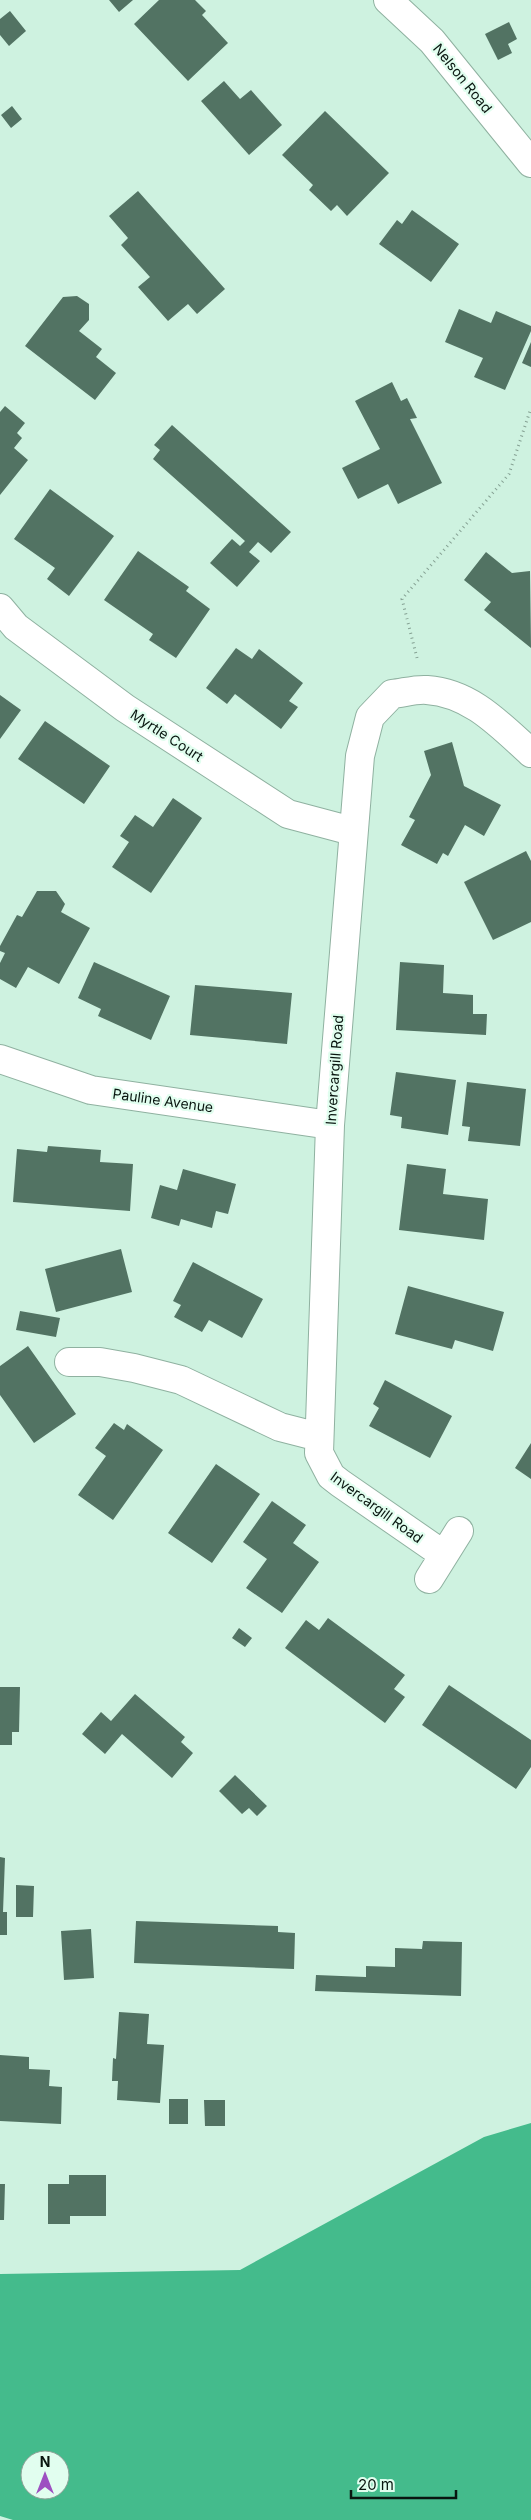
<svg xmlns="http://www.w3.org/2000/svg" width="531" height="2520" font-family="Inter,sans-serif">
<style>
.forest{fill:#44bb8c;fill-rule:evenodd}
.building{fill:#527363}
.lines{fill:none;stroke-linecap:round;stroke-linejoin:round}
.minor-casing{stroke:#8fb1a0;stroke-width:30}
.path{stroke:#85a193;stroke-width:3;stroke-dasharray:1 4;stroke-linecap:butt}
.minor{stroke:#fff;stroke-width:28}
.labels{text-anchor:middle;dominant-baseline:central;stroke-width:4.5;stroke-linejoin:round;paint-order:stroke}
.street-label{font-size:14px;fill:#091610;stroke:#e1feef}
</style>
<rect width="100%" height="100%" fill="#cef2e0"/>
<path class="forest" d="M531 2123V2520H13L0 2516V2274L240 2270 484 2137ZM30 2460H60V2490H30Z"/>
<path class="building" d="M109 0H133L119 12Z
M159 0H195L206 11 202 15 228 43 188 81 134 24Z
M10 11 26 31 9 46 0 35V19Z
M509 22 517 39 508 44 512 53 498 60 485 34Z
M224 81 240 99 251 90 282 125 249 155 201 101Z
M12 106 22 119 11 128 1 115Z
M325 111 389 173 347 216 337 205 331 211 309 190 313 185 282 155Z
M138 191 225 289 197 314 188 304 168 321 138 287 150 277 121 245 128 238 109 216Z
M412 210 459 244 431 282 379 244 397 220 402 224Z
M77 296 89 304V320L79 331 102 349 96 357 116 373 95 400 25 346 63 297Z
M459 309 491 323 496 311 531 326V331L505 390 474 377 483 358 445 342Z
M531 342V367L522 363Z
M392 382 401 401 407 398 417 418 410 419 442 483 398 504 388 484 358 499 342 468 380 449 355 401Z
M5 406 25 423 17 433 22 438 14 448 28 460 0 495V412Z
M172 425 291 532 271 553 258 542 249 552 260 561 237 587 210 563 232 539 240 546 245 541 153 459 160 450 154 445Z
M50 489 114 536 69 596 47 579 55 568 14 539Z
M138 551 189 587 186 591 210 609 176 658 149 640 153 634 104 600Z
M486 552 512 573 530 571 531 648 484 610 491 602 464 580Z
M236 648 252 659 259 649 303 683 289 701 298 707 281 729 235 694 227 704 206 688Z
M0 695 21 710 0 739Z
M45 721 110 766 84 804 18 759Z
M452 742 464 786 501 805 484 836 465 825 448 856 443 853 437 864 401 845 415 820 409 817 431 775 424 751Z
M173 798 202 818 151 893 112 867 129 842 120 836 135 815 153 827Z
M526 851 531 861V922L493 940 464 882Z
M37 891H56L65 904 61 912 90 928 59 984 28 967 16 988 0 979V963L5 953 0 951V946L17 915 22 917Z
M94 962 170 996 151 1040 98 1016 101 1009 78 998Z
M400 962 444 965 443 993 473 995V1014H487L486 1035 396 1030Z
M195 985 292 993 287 1044 190 1035Z
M396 1072 456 1080 448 1135 401 1128 402 1117 390 1115Z
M467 1082 526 1089 520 1146 468 1141 470 1127 462 1126Z
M48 1146 101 1150 100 1162 133 1164 130 1211 13 1202 17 1149 47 1152Z
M407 1164 446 1169 443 1194 488 1199 484 1240 399 1230Z
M183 1169 236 1184 228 1214 216 1211 212 1228 181 1219 179 1226 151 1218 160 1185 177 1190Z
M121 1249 132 1292 56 1312 45 1269Z
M193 1262 263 1299 242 1338 209 1320 202 1332 174 1317 181 1305 173 1301Z
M408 1286 504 1312 493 1351 455 1340 452 1349 395 1334Z
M20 1311 60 1318 56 1337 16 1330Z
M28 1346 76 1414 34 1443 0 1395V1366Z
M385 1380 452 1416 430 1458 369 1426 379 1408 373 1404Z
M114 1423 124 1430 127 1424 163 1450 113 1520 78 1495 106 1456 95 1448Z
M531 1443V1479L515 1468Z
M216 1464 260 1494 212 1563 168 1533Z
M272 1501 306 1525 293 1543 319 1562 282 1613 246 1588 267 1559 243 1542Z
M328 1618 405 1675 394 1689 405 1697 385 1723 285 1648 306 1620 319 1630Z
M239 1628 252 1638 245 1647 232 1638Z
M449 1685 531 1740V1767L516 1789 422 1725Z
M0 1687H20L19 1732H12V1745H0Z
M135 1694 185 1737 181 1742 193 1753 172 1778 122 1734 105 1754 82 1734 101 1712 111 1721Z
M235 1775 267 1806 257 1816 249 1808 242 1814 219 1791Z
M0 1857 5 1858 3 1912H7V1935H0Z
M16 1885 34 1886 33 1917H16Z
M136 1921 278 1926V1932L295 1933 294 1969 134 1963Z
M91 1929 94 1978 64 1980 61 1931Z
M423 1941 462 1942 461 1996 315 1991 316 1975 366 1977V1966L395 1967V1948L422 1949Z
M119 2012 149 2014 147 2044 164 2045 160 2103 117 2100 118 2081H112L113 2058 116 2059Z
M0 2055 29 2057V2069L50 2070 49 2086 62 2087 61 2124 0 2121Z
M169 2099H188V2124H169Z
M204 2100H225V2126H205Z
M69 2175H106V2216H70V2224H48V2184H69Z
M0 2184H5L4 2220H0Z"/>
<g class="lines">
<g class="minor-casing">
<path id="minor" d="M388 0 432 41 531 163
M0 608 16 627 125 708 288 814 352 831
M0 1059 91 1090 330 1125
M69 1362H100L134 1368 181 1380 280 1427 319 1437
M444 1555 340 1483 331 1476 319 1453 330 1125 360 756 370 717 392 694C403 693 415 689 427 690 471 693 500 725 531 753
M429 1579 459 1531"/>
</g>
<path class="path" d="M417 658 402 599 509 474 531 408"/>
<use href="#minor" class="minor"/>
</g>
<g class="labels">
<g class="street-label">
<text transform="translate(463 78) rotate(51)">Nelson Road</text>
<text transform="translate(167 735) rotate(33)">Myrtle Court</text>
<text transform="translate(334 1070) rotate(-86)">Invercargill Road</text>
<text transform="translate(163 1100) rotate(8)">Pauline Avenue</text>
<text transform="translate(377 1507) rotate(36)">Invercargill Road</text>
</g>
</g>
<g transform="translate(45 2475)"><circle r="24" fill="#e1feef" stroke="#8ba196"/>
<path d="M0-4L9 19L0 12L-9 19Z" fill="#9d50c1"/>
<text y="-8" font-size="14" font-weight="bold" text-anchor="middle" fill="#091610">N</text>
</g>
<path d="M351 2490v8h105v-8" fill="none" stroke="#091610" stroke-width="2.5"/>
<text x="358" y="2490" font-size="15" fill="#091610" stroke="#e1feef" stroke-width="4" paint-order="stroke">20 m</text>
</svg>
